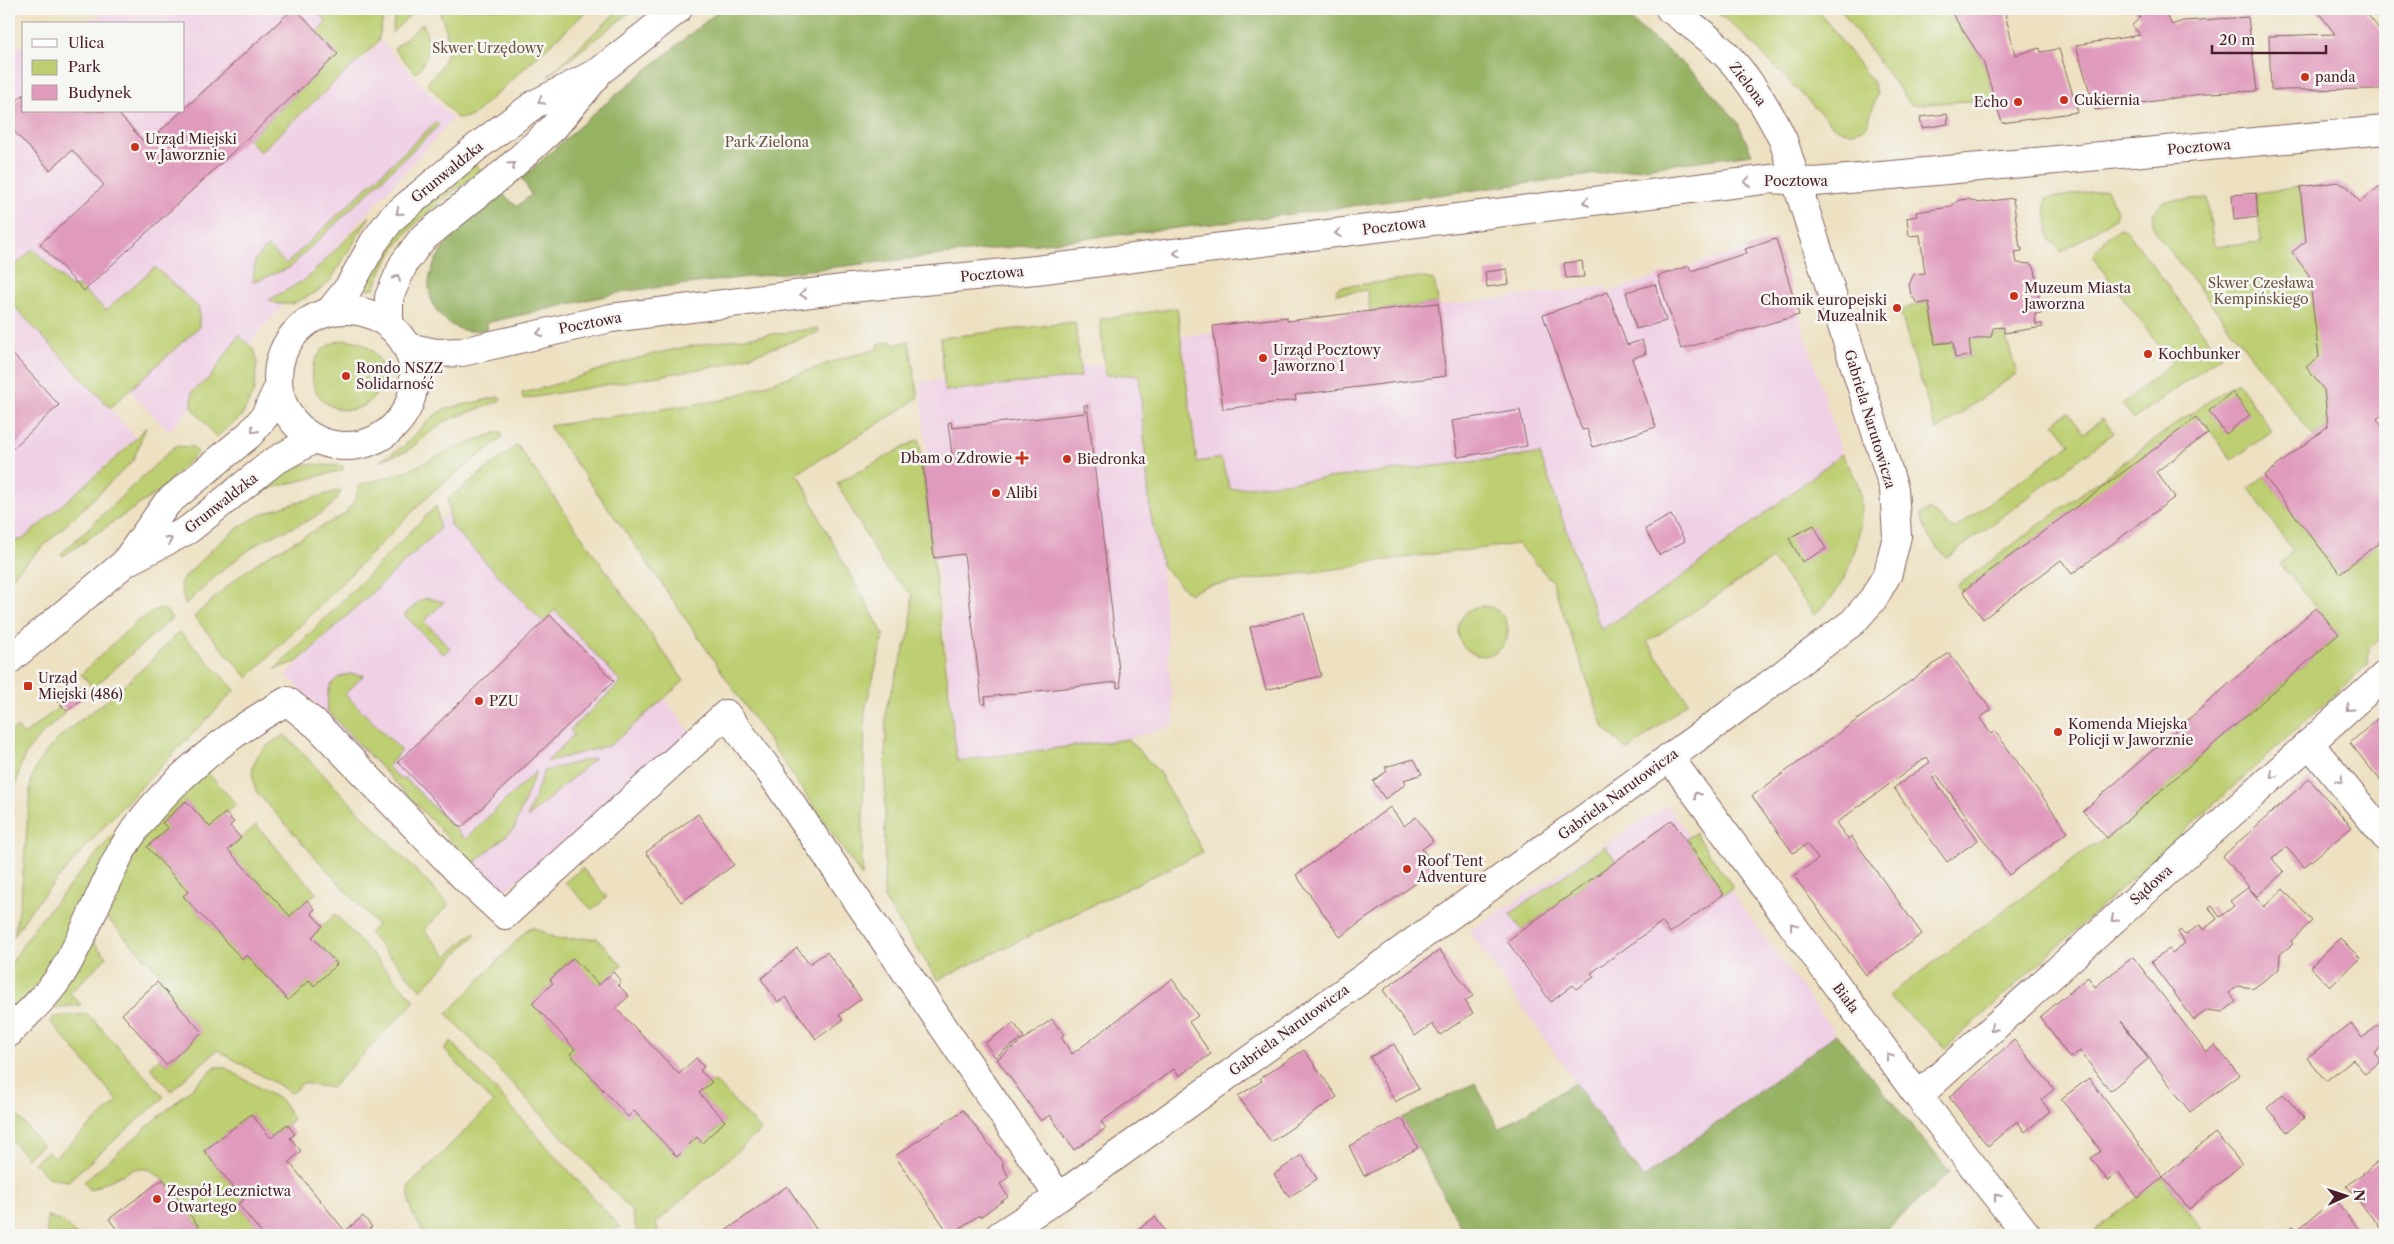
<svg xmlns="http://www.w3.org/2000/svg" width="2394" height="1244" font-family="'Libre Caslon Text',serif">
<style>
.built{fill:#efd0e5}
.green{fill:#bdcf72;stroke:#84774e}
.forest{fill:#96b264;stroke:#706848}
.building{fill:#e09abc}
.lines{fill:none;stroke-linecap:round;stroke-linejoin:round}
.street-casing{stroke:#836360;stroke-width:30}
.secondary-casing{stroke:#836360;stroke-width:30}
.street{stroke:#fff;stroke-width:28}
.secondary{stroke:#fff;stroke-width:28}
.oneway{stroke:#ae9aa0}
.poi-dot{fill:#c8321e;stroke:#f6f6f2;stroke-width:2}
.labels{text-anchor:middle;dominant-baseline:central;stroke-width:5;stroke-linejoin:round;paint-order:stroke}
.park-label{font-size:14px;fill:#6c5440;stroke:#f6f6f2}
.poi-label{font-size:14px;fill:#4a1f2b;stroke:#f6f6f2;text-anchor:start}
.street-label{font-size:14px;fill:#4a1f2b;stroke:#f6f6f2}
</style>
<rect width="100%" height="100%" fill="#f6f6f2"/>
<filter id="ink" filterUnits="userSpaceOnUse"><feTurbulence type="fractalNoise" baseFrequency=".02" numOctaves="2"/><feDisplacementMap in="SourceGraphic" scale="10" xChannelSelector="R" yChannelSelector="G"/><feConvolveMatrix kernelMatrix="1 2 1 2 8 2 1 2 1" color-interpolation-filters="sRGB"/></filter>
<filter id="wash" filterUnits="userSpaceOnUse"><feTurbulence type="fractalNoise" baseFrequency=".0096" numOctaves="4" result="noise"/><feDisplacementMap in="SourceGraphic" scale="20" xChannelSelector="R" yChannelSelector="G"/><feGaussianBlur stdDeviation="1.12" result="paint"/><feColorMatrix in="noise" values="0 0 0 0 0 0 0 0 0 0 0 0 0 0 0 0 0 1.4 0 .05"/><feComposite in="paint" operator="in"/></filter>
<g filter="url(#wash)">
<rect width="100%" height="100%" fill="#ede1c2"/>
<path class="built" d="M122 9H316L361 62 381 41 453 119 169 431 9 268V52L24 45V111H184V24H76Z
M1776 240 1842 454 1674 583 1601 630 1540 454 1230 489 1198 463 1182 336 1606 286 1607 292Z
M9 301 89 385 136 438 23 539 9 543Z
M1145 361 1174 725 1128 739 957 761 920 382Z
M497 479 692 735 504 891 286 675 478 483Z
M1667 805 1836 1034 1643 1179 1469 931Z"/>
<path class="green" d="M315 9H385L378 42 260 152 248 140 338 54 317 32 327 22Z
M396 9H416L392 33Z
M438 9H589L471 117 457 118 427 83C452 57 453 42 438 9Z
M620 9H634L547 77Z
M1713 9H1817L1874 84 1877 94 1867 126C1855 134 1846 134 1834 127L1740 31Z
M1840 9H1949L1983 61 1995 99 1911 105Z
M423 23C430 42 431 58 416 73L394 49Z
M436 122 439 125 289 268 253 282 255 260 268 246 286 264Z
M475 164 481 170C437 206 394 231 375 287L369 290 366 286C382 231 434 199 475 164Z
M2300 187 2328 426 2314 437 2156 233C2149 219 2153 212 2163 201L2207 198 2214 246 2261 242 2256 193Z
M2107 189 2117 211 2115 218 2062 252 2050 240 2045 206 2046 199Z
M370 216 330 281 315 293 292 304H278L269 300 306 279Z
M2120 228 2126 230 2221 356 2134 419 2122 404 2172 363 2092 256 2107 237Z
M33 249 71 287 78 286 106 310 155 267 199 308V327L110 408 9 301V271Z
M1421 277 1433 280 1435 284 1438 303 1370 311 1367 290 1336 294 1337 289 1340 287Z
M1928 303 1934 345 1952 342 1955 358 1970 357 1968 340 2005 334 2017 373 1936 431 1900 311 1917 304Z
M1177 308 1197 462 1221 458 1230 489 1540 454 1601 630 1674 583 1842 454C1847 464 1855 475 1858 485 1868 520 1853 571 1831 599 1827 604 1820 609 1814 614L1772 559 1647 642 1688 702 1628 751 1604 728 1552 581 1518 544 1361 563 1358 566 1206 586 1189 594 1162 566 1150 512 1139 375H1105L1100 319Z
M1075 322 1081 377 945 391 940 338Z
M818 328 819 332 723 365 523 399 522 393C561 385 597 369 635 359 694 342 757 337 818 328Z
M239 335 255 351 257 362 254 391 242 416 216 437 192 407V392L210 377Z
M312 375a35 35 0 1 1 70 0a35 35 0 1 1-70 0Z
M892 341 894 345 909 341 918 397 901 410 795 474 801 478 822 523 884 635 865 710 862 877 642 555 549 426 722 400 843 358 878 349V344Z
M2237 382 2272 431 2232 460 2200 417 1962 592 1957 586 2174 425Z
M498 397 501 398 499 401 445 421 407 451 379 461 404 446 430 419 444 409Z
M2068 412 2084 433 2103 419 2114 433 1947 558 1930 539 1920 516 1929 509 1954 529 2070 444 2054 423Z
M146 427 133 461 9 579V543L23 539 127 448Z
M501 431 502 438 432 492 248 678 194 617 233 581 262 559 345 514 356 497 359 485 402 473 458 447Z
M919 439 957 761 1128 739 1159 772 1203 852 938 980 884 899 886 708 911 628 912 595 884 567 837 483Z
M517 445 684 681 611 745 546 762 574 735 570 730 621 682 555 610 543 622 450 525 448 499Z
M175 446 193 447 198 452 158 492 63 556 61 554Z
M304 464 343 466V470L263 490 283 473Z
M2264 476 2340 573 2385 538V635L2369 648 2368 664 1946 1048 1888 996 2090 847 2107 838 2339 634 2280 564 2293 551 2249 488Z
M341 490C333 518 283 528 259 543 232 560 208 584 185 605L180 583C200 559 234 526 263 514 288 504 315 498 341 490Z
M436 506 440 529 304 656 296 662 275 669Z
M427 598 444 602 424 621 450 648 443 654 404 615 421 600Z
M1458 631a25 25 0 1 1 50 0a25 25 0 1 1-50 0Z
M157 609 165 610 172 618 93 688 81 674 135 623Z
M180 632 235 690 116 813 32 908 14 936 21 897 31 780C43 740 86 719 116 693 138 674 159 652 180 632Z
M350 674 364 675 345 694 401 750 388 767 401 780 405 778 465 839 536 771 514 829 473 864 328 712C326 692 329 677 350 674Z
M59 707 65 713C52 725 37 737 27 752 11 778 12 834 9 865V733L17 727 24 735Z
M285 735 449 905 424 930 447 956 474 932 476 934 421 990 369 933 377 925 257 793C245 763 258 749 285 735Z
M595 758 527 818 544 771Z
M207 772 236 804 210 827 186 801 163 822 168 828 147 847 188 892 184 897 242 959 247 955 288 1000 309 980 314 986 337 964 312 937 335 914 415 1001 331 1088 303 1083 292 1093 217 1050 171 1091 150 1067 160 1058 166 1065 202 1032 157 982 163 977 104 915 134 853 162 812Z
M142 801 51 968 17 1008H9V967L35 926Z
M256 825 316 893 290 916 228 850Z
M1695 833 1733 887 1724 894 1686 839Z
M1605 846 1616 861 1522 930 1510 914Z
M582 868 607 897 592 910 565 882Z
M529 928H535L557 939 597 938 622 965 599 985 572 958 550 979 553 983 532 1003 575 1049 570 1054 628 1117 634 1111 677 1157 697 1137 702 1143 725 1122 699 1093 712 1082 718 1084 761 1130 656 1223 659 1235H638L631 1210 447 1014Z
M92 941 107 957 70 993 81 1005 49 1008Z
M88 1014 164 1097 68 1181 49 1178 34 1163 48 1151 54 1158 118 1101 50 1021 53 1017Z
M451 1041 620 1227 607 1235H426C413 1217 408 1209 409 1186L493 1103 444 1049Z
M216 1067H224L282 1101 293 1119 271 1138 251 1114 204 1151 244 1200 238 1204 263 1235H205L163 1179 149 1169H134L90 1190 84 1182Z
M9 1106 42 1145 27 1158 9 1137Z
M2163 1177 2207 1235H2089Z
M47 1216 65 1223 76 1235H47Z"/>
<path class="forest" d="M721 9H1618L1696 75 1737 121 1752 154 1229 222 627 291 486 323 488 330C481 330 475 331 468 331 446 328 429 307 429 285 429 270 438 254 447 243 461 223 484 209 502 194L517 206 531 195 522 178 600 108Z
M1836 1034 1950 1172 1881 1235H1465L1402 1118 1475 1083 1499 1129 1575 1083 1643 1178Z"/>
<g id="blocks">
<path class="building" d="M293 9H296L338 54 84 291 40 244 104 185 72 150 50 170 9 126V108L24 94V111H116L146 144Z
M1949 9H2002L2005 13 2015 55 2040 48 2041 52 2059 49 2078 112 2002 123 1983 61Z
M2134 9H2163L2172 25 2183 21 2248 17 2257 91 2208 93 2095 110 2076 45 2140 35 2132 25 2140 18Z
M2191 9H2201L2194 14Z
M2316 9H2363L2385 36V89L2271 90 2269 36 2335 34Z
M1947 114 1948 124 1922 128 1920 117Z
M2338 182 2348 187 2360 202 2385 182V412L2377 419 2385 430V538L2340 573 2264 476 2328 426 2324 390 2306 367 2319 357 2309 275 2292 252 2306 241 2300 187Z
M2256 193 2258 217 2234 220 2232 195Z
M2013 198 2020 248H2022V251L2015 252 2017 263 2031 264 2035 269 2041 313 2035 314 2036 325 2042 324 2043 327 2004 333V327L1993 328 1991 337 1969 340 1971 356 1955 358 1953 342 1935 344 1929 302 1918 304 1911 295 1909 285 1914 274 1925 273 1920 235 1909 236 1907 218 1917 216 1916 212 1950 207 1959 200 1969 199 1978 203Z
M1776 239 1799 315 1681 349 1658 276 1689 266 1691 271 1747 253 1745 249Z
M1582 261 1584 277 1566 278 1564 263Z
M1507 269 1509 284 1487 287 1485 272Z
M1655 284 1666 321 1636 329 1626 292Z
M1608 292 1627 345 1642 340 1646 353 1632 359 1656 427 1593 447 1587 429 1582 430 1543 315Z
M1438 303 1446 376 1295 395 1296 400 1223 409 1213 326 1287 317V321Z
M9 350 59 405 9 452Z
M2232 392 2250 415 2226 434 2209 411Z
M1084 405H1087L1121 687 1117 688V682L985 697 986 704H982L964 554 934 558 923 465 953 462 948 423 951 422 952 428 1085 413Z
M1520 410 1527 446 1458 457 1452 421Z
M2196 418 2208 433 2156 472 2175 497 2072 574 2061 560 1983 619 1963 591Z
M1671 515 1685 541 1659 555 1645 529Z
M1814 525 1826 549 1802 562 1789 538Z
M2316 608 2339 634 2107 838 2083 811Z
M1304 613 1321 676 1266 690 1250 627Z
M550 615 614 681 461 828 398 762Z
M1949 653 1991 710 1980 718 1991 734 1995 731 2068 832 2009 875 1937 775 1933 778 1978 840 1947 862 1894 788 1930 762 1927 757 1836 823 1848 839 1851 836 1922 934 1866 975 1794 876 1818 859 1807 844 1793 853 1752 796Z
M77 683 87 695 67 711 56 700Z
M2385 712V786L2350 743Z
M1414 759 1422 774 1404 780 1406 784 1385 799 1373 781 1387 771 1385 767Z
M2309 779 2352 827 2304 867 2286 847 2272 859 2284 872 2257 896 2249 888 2264 907 2283 889 2312 921 2291 941 2293 944 2280 954 2279 969 2254 988 2238 986 2229 993 2236 1002 2223 1012 2207 1010 2194 1020 2151 962 2169 949 2172 953 2185 943 2178 932 2180 930 2185 935 2200 925 2203 930 2217 919 2209 908 2212 906 2220 917 2234 906 2230 901 2249 887 2223 856Z
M186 801 210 827 225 813 234 822 230 826 241 838 228 850 290 916 307 900 315 909 311 913 323 926 312 937 337 964 314 986 309 980 288 1000 247 955 242 959 183 896 188 892 147 847 168 828 162 823Z
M1390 807 1404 826 1416 817 1433 841 1422 849 1436 869 1340 937 1296 875Z
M698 814 734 865 681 902 646 852Z
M1672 820 1724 894 1670 933 1662 922 1591 973 1594 977 1576 989 1573 985 1551 1002 1507 941Z
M2340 938 2360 958 2330 987 2310 967Z
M797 948 809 964 827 952 861 999 839 1015 843 1020 816 1039 786 997 778 1002 761 979Z
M1440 950 1473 996 1465 1001 1473 1013 1440 1035 1432 1024 1415 1036 1383 990Z
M2133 957 2206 1052 2215 1045 2239 1075 2190 1112 2121 1021 2148 1059 2110 1091 2080 1051 2070 1058 2040 1017 2088 977 2095 987Z
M573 958 599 985 613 972 621 981 618 985 629 996 616 1008 679 1074 696 1058 704 1067 700 1071 712 1082 699 1093 725 1121 702 1143 697 1137 677 1157 634 1111 628 1117 570 1054 575 1049 532 1003 553 983 550 980Z
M1172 979 1198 1016 1189 1022 1211 1054 1179 1076 1174 1069 1101 1122 1106 1128 1074 1150 1050 1115 1041 1121 997 1059 1052 1019 1064 1035 1061 1037 1072 1054Z
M157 982 202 1032 166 1065 122 1014Z
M1014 1023 1024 1037 995 1057 985 1043Z
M2351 1023 2362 1038 2380 1024 2385 1031V1045L2374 1053 2381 1061 2365 1074 2353 1059 2326 1081 2307 1058Z
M2014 1040 2054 1089 2041 1100 2050 1111 2025 1132 2017 1121 1988 1146 1949 1097Z
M1394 1044 1419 1089 1395 1102 1370 1057Z
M1304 1050 1337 1097 1271 1142 1238 1096 1262 1081 1260 1078Z
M2089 1078 2163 1177 2138 1198 2118 1172 2108 1181 2091 1158 2101 1151 2061 1099Z
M2283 1094 2304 1118 2287 1132 2267 1108Z
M963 1110 1004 1164 1002 1165 1009 1177 1000 1184 1008 1197 980 1217 979 1215 950 1235 895 1156Z
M251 1114 271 1138 287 1124 295 1134 290 1138 301 1151 289 1162 345 1231 363 1216 372 1227 367 1230 371 1235H263L238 1204 244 1200 204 1151Z
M1402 1118 1418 1148 1364 1176 1349 1146Z
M2215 1133 2242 1164 2189 1209 2163 1177Z
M1302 1155 1317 1179 1289 1197 1274 1174Z
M2385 1156V1225L2381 1229 2347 1186Z
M163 1179 205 1235H121L109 1219Z
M787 1186 820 1235H720Z
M2335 1199 2363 1235H2282L2293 1226 2297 1230Z
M1155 1217 1168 1235H1130Z"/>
</g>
</g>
<g filter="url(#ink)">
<use href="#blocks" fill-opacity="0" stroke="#836360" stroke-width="1"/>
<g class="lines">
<g class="street-casing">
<path id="street" d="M407 347 436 353 462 352 611 318 851 288 1036 270 1771 179 1815 182 2385 130
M2309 743 2385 836
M1669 757 1918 1096 2027 1235
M9 1033C27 1013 48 996 62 973 86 935 100 890 122 850 156 790 227 734 287 701L318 726 465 878 505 915 726 714 770 772 1059 1197
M1918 1096 2385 675
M1000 1235 1059 1197 1716 724 1853 622 1873 599 1888 573 1897 536 1894 489 1783 140C1766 105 1745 71 1716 45 1702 32 1686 21 1670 9"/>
</g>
<g class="secondary-casing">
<path id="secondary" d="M278 378a68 68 0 1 1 136 0a68 68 0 1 1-136 0Z
M330 311 349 287 374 242 392 218 478 146 535 104 600 71 678 9
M389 325V297L404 263 422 239 504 173 553 128 595 78
M128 558 167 503 250 434 265 416 278 388
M9 660 126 562 188 530 273 462 314 439"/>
</g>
<use href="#street" class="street"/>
<use href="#secondary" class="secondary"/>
</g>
<defs><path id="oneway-chevron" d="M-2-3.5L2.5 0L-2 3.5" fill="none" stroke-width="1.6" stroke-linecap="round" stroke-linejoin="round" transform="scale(1.25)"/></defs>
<g class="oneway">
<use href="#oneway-chevron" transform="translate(541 101) rotate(153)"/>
<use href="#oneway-chevron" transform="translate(512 165) rotate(-42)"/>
<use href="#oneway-chevron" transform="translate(1747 182) rotate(173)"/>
<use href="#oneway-chevron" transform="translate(1586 202) rotate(173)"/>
<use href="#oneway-chevron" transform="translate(399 212) rotate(140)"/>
<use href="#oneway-chevron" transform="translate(1338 233) rotate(173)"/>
<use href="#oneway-chevron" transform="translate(1177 253) rotate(173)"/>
<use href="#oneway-chevron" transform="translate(397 278) rotate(-66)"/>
<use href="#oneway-chevron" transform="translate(803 294) rotate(173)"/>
<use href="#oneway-chevron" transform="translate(540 333) rotate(168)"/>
<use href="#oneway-chevron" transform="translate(254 430) rotate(131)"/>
<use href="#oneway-chevron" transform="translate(169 540) rotate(-27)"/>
<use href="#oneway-chevron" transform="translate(2349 708) rotate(138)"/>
<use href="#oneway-chevron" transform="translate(2273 775) rotate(138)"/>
<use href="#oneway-chevron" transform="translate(2340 780) rotate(51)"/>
<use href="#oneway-chevron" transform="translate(1697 795) rotate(-126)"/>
<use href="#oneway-chevron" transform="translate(2114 919) rotate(138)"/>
<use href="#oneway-chevron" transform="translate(1793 926) rotate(-127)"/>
<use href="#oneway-chevron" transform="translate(1993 1028) rotate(138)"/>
<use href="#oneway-chevron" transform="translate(1889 1057) rotate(-126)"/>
<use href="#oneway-chevron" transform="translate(1997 1197) rotate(-128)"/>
</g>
</g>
<g class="poi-dot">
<circle cx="2305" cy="77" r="5"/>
<circle cx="2064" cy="100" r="5"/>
<circle cx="2018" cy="102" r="5"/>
<circle cx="135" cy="147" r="5"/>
<circle cx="2014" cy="296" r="5"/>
<circle cx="1897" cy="308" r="5"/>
<circle cx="2148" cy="354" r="5"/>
<circle cx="1263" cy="358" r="5"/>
<circle cx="346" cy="376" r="5"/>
<path d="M1019.5 450.5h5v5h5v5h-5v5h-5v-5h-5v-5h5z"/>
<circle cx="1067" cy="459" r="5"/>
<circle cx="996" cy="493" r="5"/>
<rect x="23" y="681" width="10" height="10" rx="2.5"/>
<circle cx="479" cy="701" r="5"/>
<circle cx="2058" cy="732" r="5"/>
<circle cx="1407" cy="869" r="5"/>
<circle cx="157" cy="1199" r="5"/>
</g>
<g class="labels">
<g class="park-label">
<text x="488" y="48">Skwer Urzędowy</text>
<text x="767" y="142">Park Zielona</text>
<text x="2261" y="283">Skwer Czesława<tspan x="2261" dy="16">Kempińskiego</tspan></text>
</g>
<g class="poi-label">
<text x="2315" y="77">panda</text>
<text x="2074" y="100">Cukiernia</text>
<text x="2008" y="102" text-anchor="end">Echo</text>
<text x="145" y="139">Urząd Miejski<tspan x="145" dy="16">w Jaworznie</tspan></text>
<text x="2024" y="288">Muzeum Miasta<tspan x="2024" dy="16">Jaworzna</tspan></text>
<text x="1887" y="300" text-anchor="end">Chomik europejski<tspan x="1887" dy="16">Muzealnik</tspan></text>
<text x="1273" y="350">Urząd Pocztowy<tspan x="1273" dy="16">Jaworzno 1</tspan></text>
<text x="2158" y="354">Kochbunker</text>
<text x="356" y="368">Rondo NSZZ<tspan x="356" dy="16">Solidarność</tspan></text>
<text x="1012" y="458" text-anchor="end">Dbam o Zdrowie</text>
<text x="1077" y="459">Biedronka</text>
<text x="1006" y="493">Alibi</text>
<text x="38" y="678">Urząd<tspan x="38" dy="16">Miejski (486)</tspan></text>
<text x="489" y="701">PZU</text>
<text x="2068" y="724">Komenda Miejska<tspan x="2068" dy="16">Policji w Jaworznie</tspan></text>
<text x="1417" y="861">Roof Tent<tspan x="1417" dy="16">Adventure</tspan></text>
<text x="167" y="1191">Zespół Lecznictwa<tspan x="167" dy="16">Otwartego</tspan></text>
</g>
<g class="street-label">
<text transform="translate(1748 84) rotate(53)">Zielona</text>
<text transform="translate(2199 147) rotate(-5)">Pocztowa</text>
<text transform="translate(447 172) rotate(-39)">Grunwaldzka</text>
<text x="1796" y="181">Pocztowa</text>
<text transform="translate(1394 226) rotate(-7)">Pocztowa</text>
<text transform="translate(992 274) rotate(-5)">Pocztowa</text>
<text transform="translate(590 323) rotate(-11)">Pocztowa</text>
<text transform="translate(1870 419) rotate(73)">Gabriela Narutowicza</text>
<text transform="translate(221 503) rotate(-38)">Grunwaldzka</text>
<text transform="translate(1618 794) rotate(-36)">Gabriela Narutowicza</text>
<text transform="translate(2151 885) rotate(-42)">Sądowa</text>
<text transform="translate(1846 998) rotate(53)">Biała</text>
<text transform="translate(1289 1030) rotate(-36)">Gabriela Narutowicza</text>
</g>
</g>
<rect width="2394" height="1244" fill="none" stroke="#f6f6f2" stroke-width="30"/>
<rect x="22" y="22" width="162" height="90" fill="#f6f6f2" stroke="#b1a0a2"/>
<rect x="32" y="39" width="25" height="8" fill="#ffffff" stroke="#b1a0a2"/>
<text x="68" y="48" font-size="15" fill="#4a1f2b">Ulica</text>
<rect x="32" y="60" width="25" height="15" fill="#bdcf72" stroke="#b1a0a2"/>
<text x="68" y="72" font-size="15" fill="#4a1f2b">Park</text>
<rect x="32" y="85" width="25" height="15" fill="#e09abc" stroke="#b1a0a2"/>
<text x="68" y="98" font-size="15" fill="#4a1f2b">Budynek</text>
<g transform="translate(2346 1196) rotate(87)" stroke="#f6f6f2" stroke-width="4" paint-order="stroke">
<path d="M0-4L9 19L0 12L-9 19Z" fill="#4a1f2b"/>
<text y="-8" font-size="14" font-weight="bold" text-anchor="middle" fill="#4a1f2b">N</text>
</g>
<path d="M2212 45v8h114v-8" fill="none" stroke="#4a1f2b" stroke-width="2.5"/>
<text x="2219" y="45" font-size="15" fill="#4a1f2b" stroke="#f6f6f2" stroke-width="4" paint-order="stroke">20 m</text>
</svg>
